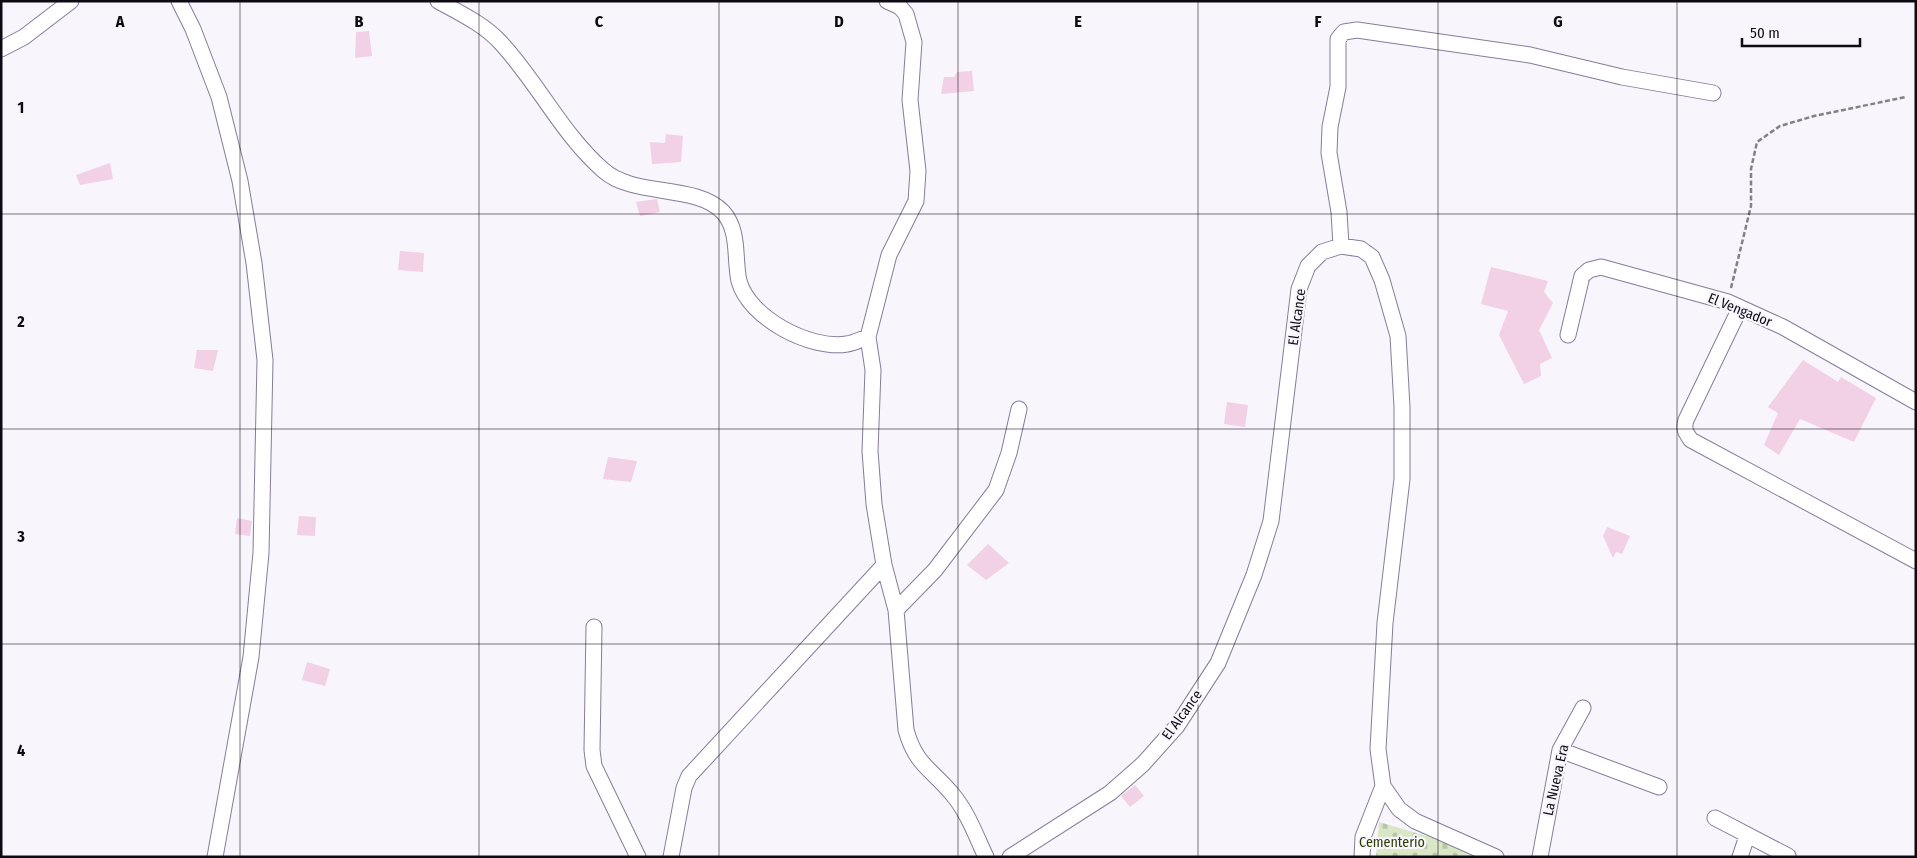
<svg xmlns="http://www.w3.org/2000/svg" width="1917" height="858" font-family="'Fira Sans Condensed',sans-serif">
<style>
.cemetery{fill:url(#cemetery-stones)}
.building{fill:#f2d0e5}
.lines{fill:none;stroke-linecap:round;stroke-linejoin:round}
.minor-casing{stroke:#877c9a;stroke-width:17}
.path{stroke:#838088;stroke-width:2.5;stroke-dasharray:5 2.5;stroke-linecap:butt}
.minor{stroke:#fff;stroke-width:15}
.grid{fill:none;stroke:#0e0a14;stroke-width:1;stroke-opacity:0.55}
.labels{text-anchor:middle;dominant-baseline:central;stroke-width:4.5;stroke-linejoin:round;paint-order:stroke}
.street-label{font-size:14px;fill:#0e0a14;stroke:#f8f5fc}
.park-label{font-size:14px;fill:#2a3d03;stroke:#f8f5fc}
.grid-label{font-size:16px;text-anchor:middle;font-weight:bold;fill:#0e0a14;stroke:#f8f5fc;stroke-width:4.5;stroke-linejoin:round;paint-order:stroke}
</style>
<defs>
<pattern id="cemetery-stones" width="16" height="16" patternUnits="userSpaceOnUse" patternTransform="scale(1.25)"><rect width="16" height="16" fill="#d9e7c7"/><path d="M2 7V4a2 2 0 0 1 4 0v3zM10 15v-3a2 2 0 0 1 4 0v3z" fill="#b9c5aa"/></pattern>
</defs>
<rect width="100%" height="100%" fill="#f8f5fc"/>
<path class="cemetery" d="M1379 822 1468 848 1486 857H1376Z"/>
<path class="building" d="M369 31 372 56 355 58 356 32Z
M972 71 974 91 941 94 944 77H954L957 72Z
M666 134 683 136 681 162 652 164 650 142 665 143Z
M110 163 113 179 80 185 76 175Z
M657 199 660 212 640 216 636 202Z
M400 251 424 253 423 272 398 270Z
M1491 267 1548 281 1544 292 1553 303 1539 330 1552 358 1540 364 1541 376 1524 384 1499 335 1508 311 1481 304Z
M197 350H218L213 371 194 368Z
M1803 360 1838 382 1841 377 1876 398 1854 442 1800 419 1779 455 1764 445 1778 413 1768 407Z
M1227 402 1248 405 1245 427 1224 424Z
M608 457 637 461 631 482 603 479Z
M299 516 316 517 315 536 297 535Z
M237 518 252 521 250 536 235 534Z
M1607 527 1630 536 1622 554 1616 552 1613 558 1603 536Z
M988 544 1009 563 986 580 967 565Z
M307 662 330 669 325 686 302 680Z
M1135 785 1144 796 1130 807 1121 796Z"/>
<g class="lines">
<g class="minor-casing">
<path id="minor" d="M179 1 193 29 219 97 240 181 254 263 265 360 261 553 251 657 215 857
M438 1C460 13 485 25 501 43 538 83 562 134 603 170 634 198 695 183 723 212 740 231 734 259 739 281 749 318 810 350 847 344 854 343 861 339 868 337L873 370 870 451 874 504 884 565 896 610 906 730C916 766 932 769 953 795 968 813 976 836 986 857
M1 49 24 37 71 1
M1341 246 1339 212 1329 153 1330 127 1338 87V39L1344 32 1357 30 1530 55 1622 77 1713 93
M1740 308 1686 420C1683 429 1686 433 1691 440L1916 561
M1568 335 1582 276 1589 270 1601 267 1728 302 1783 327 1916 402
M868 337 889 255 916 201 918 171 910 100 914 42 906 14 900 7 887 1
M896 610 935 570 996 490 1009 453 1019 409
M594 627 592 750 594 766 638 857
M1560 750 1659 787
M1383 786 1399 809 1415 821 1496 857
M1715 818 1788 856
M671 857 684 788 689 776 884 565
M1010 857 1110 793 1143 764 1177 726 1218 663 1254 575 1271 521 1299 289 1308 266 1322 252 1341 246 1361 249 1372 257 1382 280 1398 336 1402 407V479L1385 623 1378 749 1383 786 1363 837 1362 857
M1540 857 1560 750 1583 708
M1740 857 1747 836"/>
</g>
<path class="path" d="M1731 288 1751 206V169L1757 142 1780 126 1814 116 1906 97"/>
<use href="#minor" class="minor"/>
</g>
<path class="grid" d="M240 1V857M479 1V857M719 1V857M958 1V857M1198 1V857M1438 1V857M1677 1V857M1 214H1916M1 429H1916M1 644H1916"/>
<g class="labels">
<g class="street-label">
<text transform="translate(1740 310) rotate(22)">El Vengador</text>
<text transform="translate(1297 317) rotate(-82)">El Alcance</text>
<text transform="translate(1182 715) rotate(-54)">El Alcance</text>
<text transform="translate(1556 780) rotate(-77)">La Nueva Era</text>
</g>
<g class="park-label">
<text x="1392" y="842">Cementerio</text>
</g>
</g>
<g class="grid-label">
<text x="120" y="27">A</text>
<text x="359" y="27">B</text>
<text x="599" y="27">C</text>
<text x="839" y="27">D</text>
<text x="1078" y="27">E</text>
<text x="1318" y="27">F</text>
<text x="1558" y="27">G</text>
<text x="21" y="113">1</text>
<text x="21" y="327">2</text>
<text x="21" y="542">3</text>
<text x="21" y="756">4</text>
</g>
<rect width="1917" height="858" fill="none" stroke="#0e0a14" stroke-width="5"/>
<path d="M1742 38v8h118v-8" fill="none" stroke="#0e0a14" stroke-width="2.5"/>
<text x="1750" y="38" font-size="15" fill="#0e0a14" stroke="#f8f5fc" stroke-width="4" paint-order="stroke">50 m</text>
</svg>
